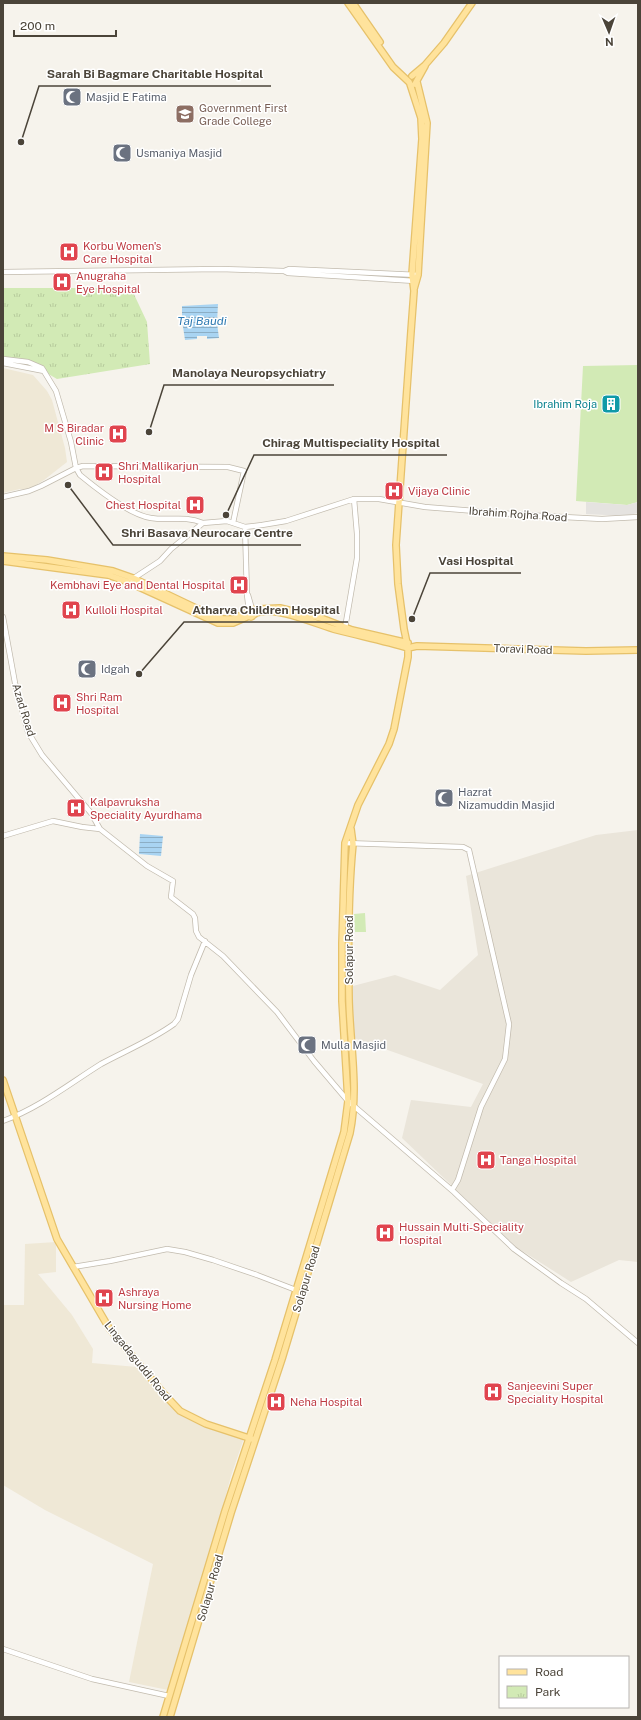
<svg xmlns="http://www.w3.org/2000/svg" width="641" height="1720" font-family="'Public Sans',sans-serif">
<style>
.residential{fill:#eae5da}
.education{fill:#efe8d6}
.grass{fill:#d2eab5}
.park{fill:url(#park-tufts)}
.parking{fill:#e5e3e0}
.water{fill:url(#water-rules)}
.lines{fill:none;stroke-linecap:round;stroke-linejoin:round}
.minor-casing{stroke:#c2bbae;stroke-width:6}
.major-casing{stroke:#e6c16a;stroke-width:8}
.minor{stroke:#fff;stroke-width:4.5}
.major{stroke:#ffe39c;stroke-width:5.5}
.labels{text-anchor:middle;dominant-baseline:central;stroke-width:3;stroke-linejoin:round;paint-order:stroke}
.worship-label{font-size:11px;fill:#5b616d;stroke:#fff;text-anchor:start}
.education-label{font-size:11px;fill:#785e54;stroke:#fff;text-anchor:start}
.health-label{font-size:11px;fill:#be3a42;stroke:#fff;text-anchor:start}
.culture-label{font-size:11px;fill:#0d838f;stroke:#fff;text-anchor:end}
.street-label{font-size:11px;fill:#4b4439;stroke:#fff}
.water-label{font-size:12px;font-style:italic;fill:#2e7ab2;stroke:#fff}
.leader{fill:none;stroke:#4b4439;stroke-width:1.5}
.callout-dot{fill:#4b4439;stroke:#fff;stroke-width:1.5}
.callout-label{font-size:12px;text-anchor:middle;font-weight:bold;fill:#4b4439;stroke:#fff;stroke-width:3;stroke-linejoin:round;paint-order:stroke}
</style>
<defs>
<pattern id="park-tufts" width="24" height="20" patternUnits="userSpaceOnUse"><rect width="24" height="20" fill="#d2eab5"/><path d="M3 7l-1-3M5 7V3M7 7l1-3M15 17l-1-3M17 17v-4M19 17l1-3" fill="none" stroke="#b6ca9c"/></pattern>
<pattern id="water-rules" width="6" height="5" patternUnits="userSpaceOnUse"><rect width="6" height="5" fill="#a9d4f2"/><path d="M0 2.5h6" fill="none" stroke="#8caec5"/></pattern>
</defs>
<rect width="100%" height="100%" fill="#f6f3ec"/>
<path class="residential" d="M638 830V1262L619 1260 571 1282 516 1247 402 1138 411 1100 471 1107 483 1084 354 1038 349 987 395 975 440 990 478 955 466 876 596 835Z"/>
<path class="education" d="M3 368 33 375 47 391 52 400 65 448 67 462 44 480 28 490 20 489 3 493Z
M56 1242V1272L38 1274 72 1315 93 1349 92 1363 137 1367 177 1413 204 1426 244 1438 231 1476 205 1574 168 1690 129 1682 153 1564 45 1510 3 1485V1305H24L25 1244Z"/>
<path class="grass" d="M638 365V502L627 505 576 501 583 366Z
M365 913 366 932H355L354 914Z"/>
<path class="park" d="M3 288H131L147 322 150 364 57 379 38 368 3 361Z"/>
<path class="parking" d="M586 502 627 505 638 502V513L625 516 586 514Z"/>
<path class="water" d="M218 304 217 323 219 338 207 339V336H197V339L185 340 182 320V306Z
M140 834 163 836 161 856 139 854Z"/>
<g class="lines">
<g class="minor-casing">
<path id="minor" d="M284 271 289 269 418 275
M3 272 220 269 284 271 288 273 415 281
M3 359 28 362 42 368 56 391 71 442 76 468 80 475C97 489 130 515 151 518 170 521 184 515 203 523
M3 363 44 371
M3 497 29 491 41 486 76 468 83 466 228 467 244 471 233 523
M245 527 247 595 249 611
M131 580 160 561 171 549 203 523 227 521 245 527 262 525 286 521 354 499H379L425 507 525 515 602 519 638 517
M248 595 252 609
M3 617 15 683 28 732 42 755 91 813 100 829
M345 628 357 558V534L354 499
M3 836 53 821 82 827 100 829 147 866 173 881 171 897 193 914 195 918 196 931 199 937 223 956 277 1012 314 1061 348 1101 454 1192 514 1249 561 1283 586 1299 638 1343
M345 843 463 847 469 850 509 1024 505 1059 481 1107 458 1180 452 1190
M3 1121C39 1108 69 1084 101 1064 125 1051 152 1040 174 1024L178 1019 191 975 205 941
M73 1267 110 1261 167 1249 185 1252 213 1260 257 1275 296 1290
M3 1649 92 1679 169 1696"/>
</g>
<g class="major-casing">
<path id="major" d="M348 3 393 67 409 82
M353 3 380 42
M412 76 425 65 444 43 472 3
M415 84 425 66
M414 289 418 275 427 123 417 82
M3 556 47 560 113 571 133 578 198 609 223 619H233L248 612
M3 561 108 575 128 582 218 623H233L249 616
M258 609 280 608 321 618 352 630 408 643
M255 614 252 609 248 612 249 616 251 617C253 616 254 614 256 613 275 605 318 625 337 630 360 636 384 641 408 648L417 646 586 651 638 650
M3 1080 57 1239 109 1328 164 1394 180 1411 206 1424 252 1439
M163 1717 225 1511 275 1360 344 1132 348 1101 342 1001V943L345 843 358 805 389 744 394 729 408 657V648L404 629 398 584 396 545 411 331 414 291 412 274 422 139 421 118 410 84
M170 1717 231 1513 282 1359 350 1133C359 1089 350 1044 349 999 348 948 348 895 353 844L351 829"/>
</g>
<use href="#minor" class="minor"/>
<use href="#major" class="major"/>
</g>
<defs>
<g id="mosque-square" transform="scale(1)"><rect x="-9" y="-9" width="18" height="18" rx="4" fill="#6b7280" stroke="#fff"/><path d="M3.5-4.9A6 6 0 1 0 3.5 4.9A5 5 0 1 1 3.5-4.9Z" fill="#fff"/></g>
<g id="university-square" transform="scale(1)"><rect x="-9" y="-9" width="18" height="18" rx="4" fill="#8d6e63" stroke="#fff"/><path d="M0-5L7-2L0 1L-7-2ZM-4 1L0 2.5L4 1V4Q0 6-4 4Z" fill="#fff"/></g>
<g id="hospital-square" transform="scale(1)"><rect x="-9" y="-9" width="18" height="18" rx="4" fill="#e0444e" stroke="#fff"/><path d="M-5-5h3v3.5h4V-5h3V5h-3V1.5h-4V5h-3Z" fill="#fff"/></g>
<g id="building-square" transform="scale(1)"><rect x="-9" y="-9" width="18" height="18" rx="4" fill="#0f9aa8" stroke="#fff"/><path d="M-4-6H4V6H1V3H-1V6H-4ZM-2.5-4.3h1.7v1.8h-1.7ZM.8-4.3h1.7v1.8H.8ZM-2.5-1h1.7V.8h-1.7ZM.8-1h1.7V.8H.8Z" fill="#fff"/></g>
</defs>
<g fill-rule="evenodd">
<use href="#mosque-square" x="72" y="97"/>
<use href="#university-square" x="185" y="114"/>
<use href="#mosque-square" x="122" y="153"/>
<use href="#hospital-square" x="69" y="252"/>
<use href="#hospital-square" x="62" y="282"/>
<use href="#building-square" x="611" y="404"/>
<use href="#hospital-square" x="118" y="434"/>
<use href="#hospital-square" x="104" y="472"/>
<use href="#hospital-square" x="394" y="491"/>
<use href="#hospital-square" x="195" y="505"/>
<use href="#hospital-square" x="239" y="585"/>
<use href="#hospital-square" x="71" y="610"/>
<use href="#mosque-square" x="87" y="669"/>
<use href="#hospital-square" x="62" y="703"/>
<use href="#mosque-square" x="444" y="798"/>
<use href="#hospital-square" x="76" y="808"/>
<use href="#mosque-square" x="307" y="1045"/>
<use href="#hospital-square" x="486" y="1160"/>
<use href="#hospital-square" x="385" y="1233"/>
<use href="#hospital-square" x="104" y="1298"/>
<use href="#hospital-square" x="493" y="1392"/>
<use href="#hospital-square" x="276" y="1402"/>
</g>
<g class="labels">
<g class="worship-label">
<text x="86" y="97">Masjid E Fatima</text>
<text x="136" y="153">Usmaniya Masjid</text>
<text x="101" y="669">Idgah</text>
<text x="458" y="792">Hazrat<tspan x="458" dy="13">Nizamuddin Masjid</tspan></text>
<text x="321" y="1045">Mulla Masjid</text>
</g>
<g class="education-label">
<text x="199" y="108">Government First<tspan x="199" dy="13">Grade College</tspan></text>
</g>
<g class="health-label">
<text x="83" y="246">Korbu Women's<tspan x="83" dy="13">Care Hospital</tspan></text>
<text x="76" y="276">Anugraha<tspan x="76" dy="13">Eye Hospital</tspan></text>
<text x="104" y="428" text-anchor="end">M S Biradar<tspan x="104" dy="13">Clinic</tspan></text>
<text x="118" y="466">Shri Mallikarjun<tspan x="118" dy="13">Hospital</tspan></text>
<text x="408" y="491">Vijaya Clinic</text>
<text x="181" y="505" text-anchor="end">Chest Hospital</text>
<text x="225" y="585" text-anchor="end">Kembhavi Eye and Dental Hospital</text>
<text x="85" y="610">Kulloli Hospital</text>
<text x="76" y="697">Shri Ram<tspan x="76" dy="13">Hospital</tspan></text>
<text x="90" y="802">Kalpavruksha<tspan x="90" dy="13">Speciality Ayurdhama</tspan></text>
<text x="500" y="1160">Tanga Hospital</text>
<text x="399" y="1227">Hussain Multi-Speciality<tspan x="399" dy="13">Hospital</tspan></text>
<text x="118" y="1292">Ashraya<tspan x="118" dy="13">Nursing Home</tspan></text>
<text x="507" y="1386">Sanjeevini Super<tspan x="507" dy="13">Speciality Hospital</tspan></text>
<text x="290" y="1402">Neha Hospital</text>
</g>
<g class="culture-label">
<text x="597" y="404">Ibrahim Roja</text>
</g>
<g class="street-label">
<text transform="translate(518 514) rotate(4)">Ibrahim Rojha Road</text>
<text transform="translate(523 649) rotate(2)">Toravi Road</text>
<text transform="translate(24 710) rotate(73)">Azad Road</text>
<text transform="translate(349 950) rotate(-90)">Solapur Road</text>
<text transform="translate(306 1279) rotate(-73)">Solapur Road</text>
<text transform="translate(138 1361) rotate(51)">Lingadaguddi Road</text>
<text transform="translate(210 1588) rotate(-74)">Solapur Road</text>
</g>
<g class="water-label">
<text x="202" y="321">Taj Baudi</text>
</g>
</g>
<path class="leader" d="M21 142L39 86H271M149 432L164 385H334M226 515L254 455H447M68 485L113 545H301M412 619L430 573H521M139 674L184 622H348"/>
<g class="callout-dot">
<circle cx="21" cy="142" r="4"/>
<circle cx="149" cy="432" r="4"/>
<circle cx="226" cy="515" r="4"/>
<circle cx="68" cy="485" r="4"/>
<circle cx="412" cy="619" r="4"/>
<circle cx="139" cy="674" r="4"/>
</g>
<g class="callout-label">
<text x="155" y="78">Sarah Bi Bagmare Charitable Hospital</text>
<text x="249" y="377">Manolaya Neuropsychiatry</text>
<text x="351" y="447">Chirag Multispeciality Hospital</text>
<text x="207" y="537">Shri Basava Neurocare Centre</text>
<text x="476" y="565">Vasi Hospital</text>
<text x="266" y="614">Atharva Children Hospital</text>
</g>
<rect width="641" height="1720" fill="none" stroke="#4b4439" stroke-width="8"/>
<rect x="499" y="1656" width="130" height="52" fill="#ffffff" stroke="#b7b4b0"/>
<rect x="507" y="1669" width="20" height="6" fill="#ffe39c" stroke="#b7b4b0"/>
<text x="535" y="1676" font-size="12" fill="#4b4439">Road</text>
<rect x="507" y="1686" width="20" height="12" fill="url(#park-tufts)" stroke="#b7b4b0"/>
<text x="535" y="1696" font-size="12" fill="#4b4439">Park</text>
<g transform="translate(609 32) rotate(178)" stroke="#ffffff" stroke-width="3" paint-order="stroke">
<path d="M0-3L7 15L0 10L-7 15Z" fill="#4b4439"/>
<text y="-6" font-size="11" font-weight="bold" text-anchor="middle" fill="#4b4439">N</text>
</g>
<path d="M14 30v6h102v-6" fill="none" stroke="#4b4439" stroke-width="2"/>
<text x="20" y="30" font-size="12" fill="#4b4439" stroke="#ffffff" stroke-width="3" paint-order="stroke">200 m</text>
</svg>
